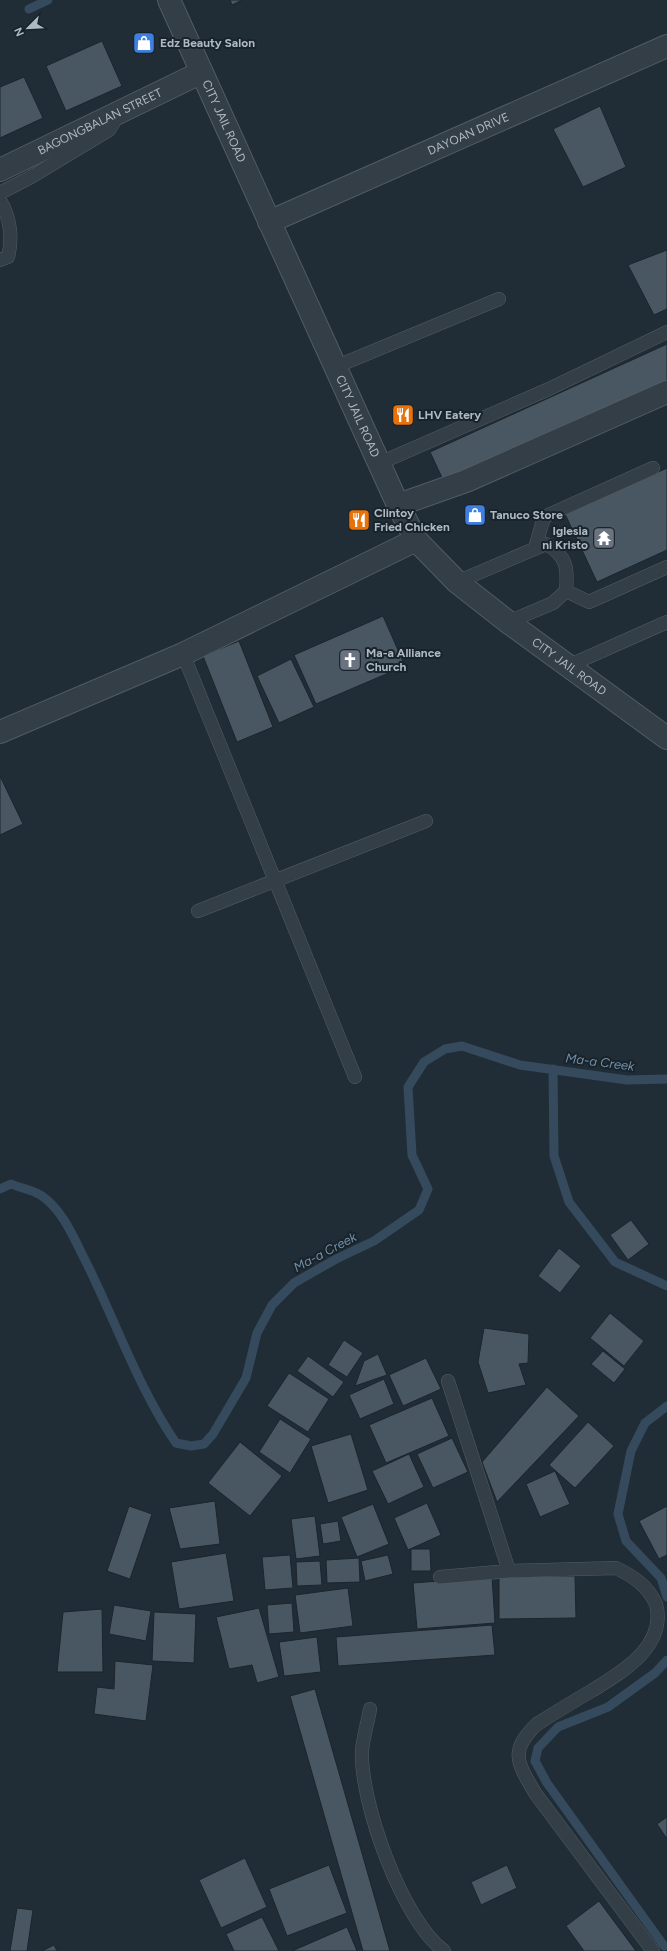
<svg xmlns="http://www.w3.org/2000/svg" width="667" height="1951" font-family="Figtree,sans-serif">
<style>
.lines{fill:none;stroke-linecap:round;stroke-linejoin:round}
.stream{stroke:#354b5d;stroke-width:9}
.building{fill:#495762;stroke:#1b252d}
.service-casing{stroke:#515c64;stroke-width:14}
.minor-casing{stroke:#515c64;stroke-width:24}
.tertiary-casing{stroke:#515c64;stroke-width:24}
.service{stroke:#343e47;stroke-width:13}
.minor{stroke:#343e47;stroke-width:22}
.tertiary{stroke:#343e47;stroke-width:22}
.labels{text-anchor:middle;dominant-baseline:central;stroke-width:4;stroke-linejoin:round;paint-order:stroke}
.poi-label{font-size:12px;font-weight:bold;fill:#aeb9c3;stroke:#19232b;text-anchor:start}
.street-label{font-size:12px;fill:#aeb9c3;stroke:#19232b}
.water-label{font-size:13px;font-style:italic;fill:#708fa7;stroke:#19232b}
</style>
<rect width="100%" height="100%" fill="#202d36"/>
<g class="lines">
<path class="stream" d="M29 9 48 0
M553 1069 554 1156 569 1202 615 1262 667 1286
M0 1189 11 1184C20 1188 34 1190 42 1196 64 1211 76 1243 88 1266 117 1325 139 1389 176 1443L191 1446 204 1444 213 1434 246 1378 257 1333 272 1305 294 1283 336 1259 374 1241 419 1210 428 1189 412 1155 408 1087 424 1062 445 1049 462 1046 520 1065 627 1080 667 1079
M667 1406 645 1423 631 1451 618 1514 626 1541 661 1578 667 1597
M664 1946 547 1783 535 1761 538 1748 558 1727 608 1707 655 1673 667 1660"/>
</g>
<path class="building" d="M230 0H242L232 5Z
M102 41 122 86 66 111 46 66Z
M24 77 43 118 0 138V87Z
M600 106 626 167 583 187 553 129Z
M667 250V309L654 315 628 265Z
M667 344V382L445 484 430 452Z
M667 468V550L597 582 565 514Z
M383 616 405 666 316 704 294 655Z
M239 641 273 727 237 742 203 656Z
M291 659 314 707 279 723 257 676Z
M0 776 23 824 0 835Z
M631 1220 649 1244 628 1260 610 1235Z
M559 1248 581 1266 560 1293 538 1276Z
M610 1313 644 1341 624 1366 590 1338Z
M484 1328 529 1334 528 1363 519 1364 526 1385 488 1393 478 1362Z
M344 1340 363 1353 347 1377 328 1365Z
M603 1351 625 1369 614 1383 591 1364Z
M378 1354 387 1375 355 1386 364 1361Z
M308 1356 344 1382 333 1397 297 1371Z
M426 1358 441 1389 403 1406 389 1375Z
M289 1373 329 1399 308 1432 267 1406Z
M384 1379 394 1404 360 1419 349 1395Z
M547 1387 579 1416 497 1502 482 1462Z
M432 1398 449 1436 386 1463 369 1425Z
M280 1419 311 1439 290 1473 259 1452Z
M588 1422 614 1446 575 1488 549 1465Z
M351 1434 368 1490 328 1503 311 1446Z
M452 1438 468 1472 433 1488 417 1454Z
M240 1442 282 1476 250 1516 208 1483Z
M409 1454 424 1487 388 1504 372 1471Z
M555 1471 570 1504 540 1517 526 1484Z
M215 1501 220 1544 180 1549 169 1508Z
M427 1503 441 1535 408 1550 394 1518Z
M373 1504 389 1544 357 1557 341 1517Z
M129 1506 152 1514 130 1579 107 1571Z
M667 1506V1555L659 1559 639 1521Z
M315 1516 320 1556 296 1559 291 1519Z
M338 1521 341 1541 323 1544 320 1524Z
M411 1549H430L431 1571H411Z
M226 1553 234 1601 179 1609 171 1562Z
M290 1555 293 1588 265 1590 262 1557Z
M388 1555 393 1574 365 1581 361 1561Z
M359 1558 360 1582 327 1583 326 1560Z
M320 1561 322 1585 297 1586 296 1562Z
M575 1576 576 1618 499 1619V1577Z
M492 1577 495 1623 417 1629 413 1583Z
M348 1588 353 1626 300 1633 295 1595Z
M292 1603 294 1632 269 1634 267 1605Z
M114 1605 151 1611 146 1641 109 1634Z
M259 1608 279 1677 257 1683 252 1665 229 1669 216 1617Z
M102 1609 103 1672H57L63 1612Z
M154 1612 196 1614 194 1663 152 1661Z
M492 1625 495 1655 338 1666 336 1637Z
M317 1637 321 1672 284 1676 279 1642Z
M115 1661 153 1665 146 1721 94 1714 97 1687 114 1689Z
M315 1689 390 1951H363L290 1696Z
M667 1817V1839L657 1824Z
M245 1858 267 1907 221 1928 199 1880Z
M329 1865 347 1913 287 1936 269 1889Z
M507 1865 517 1888 481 1905 471 1882Z
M599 1901 636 1951H584L566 1926Z
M17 1908 33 1910 27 1951H10Z
M262 1917 279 1951H234L226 1934Z
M347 1927 357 1951H292Z
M54 1945 57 1951H42Z"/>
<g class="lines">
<g class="service-casing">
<path id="service" d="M0 193 31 177 109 130 119 114
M0 200C10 217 13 238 8 257L0 260
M335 367 499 299
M380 463 549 389 667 332
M535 548 544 517 653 468
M457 582 546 544C567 556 568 568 566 591L553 603 508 622
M566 591 589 602 667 567
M183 654 355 1077
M568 666 667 622
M198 911 426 821
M448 1381 509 1571
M440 1577 509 1571 616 1568C633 1576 648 1586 656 1604 667 1646 622 1672 593 1690 574 1701 556 1712 537 1724 509 1751 517 1762 535 1793L653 1951
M370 1709C368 1722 363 1737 362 1751 360 1802 402 1920 444 1951"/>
</g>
<g class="minor-casing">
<g id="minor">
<path id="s1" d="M0 170 200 73"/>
<path id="s2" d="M269 222 667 46"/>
<path d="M398 505 466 481 667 392"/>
<path d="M0 732 183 654 416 540"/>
</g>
</g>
<g class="tertiary-casing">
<g id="tertiary">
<path id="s3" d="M169 0 398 505 416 540 457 582 508 622 667 738"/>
</g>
</g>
<use href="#service" class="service"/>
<use href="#minor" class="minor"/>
<use href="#tertiary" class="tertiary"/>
</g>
<defs>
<g id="shop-square" transform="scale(1.15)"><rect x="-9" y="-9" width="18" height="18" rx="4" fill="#3f7fe0" stroke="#19232b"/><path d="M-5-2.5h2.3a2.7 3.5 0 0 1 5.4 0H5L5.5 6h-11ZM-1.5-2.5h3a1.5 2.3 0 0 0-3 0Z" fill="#fff"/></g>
<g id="restaurant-square" transform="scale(1.15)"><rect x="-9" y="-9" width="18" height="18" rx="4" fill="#e8710a" stroke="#19232b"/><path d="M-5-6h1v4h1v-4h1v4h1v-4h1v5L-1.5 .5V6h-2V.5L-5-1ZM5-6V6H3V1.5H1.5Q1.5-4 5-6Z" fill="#fff"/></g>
<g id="temple-square" transform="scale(1.15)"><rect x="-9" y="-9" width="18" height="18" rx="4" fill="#6b7280" stroke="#19232b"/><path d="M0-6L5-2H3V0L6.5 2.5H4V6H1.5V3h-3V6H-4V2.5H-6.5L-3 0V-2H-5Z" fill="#fff"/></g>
<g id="church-square" transform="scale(1.15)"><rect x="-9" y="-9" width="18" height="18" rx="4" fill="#6b7280" stroke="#19232b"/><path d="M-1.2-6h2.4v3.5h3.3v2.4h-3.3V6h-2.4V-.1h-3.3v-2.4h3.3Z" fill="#fff"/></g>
</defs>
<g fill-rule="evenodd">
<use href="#shop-square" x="144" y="43"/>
<use href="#restaurant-square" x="403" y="415"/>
<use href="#shop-square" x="475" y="515"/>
<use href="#restaurant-square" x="359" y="520"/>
<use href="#temple-square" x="604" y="538"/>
<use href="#church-square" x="350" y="660"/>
</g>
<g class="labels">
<g class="poi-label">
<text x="160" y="43">Edz Beauty Salon</text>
<text x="418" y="415">LHV Eatery</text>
<text x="374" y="513">Clintoy<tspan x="374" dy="14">Fried Chicken</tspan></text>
<text x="490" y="515">Tanuco Store</text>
<text x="588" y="531" text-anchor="end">Iglesia<tspan x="588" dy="14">ni Kristo</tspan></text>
<text x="366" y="653">Ma-a Alliance<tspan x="366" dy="14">Church</tspan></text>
</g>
<g class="street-label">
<text stroke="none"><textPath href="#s1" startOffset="111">BAGONGBALAN STREET</textPath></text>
<text stroke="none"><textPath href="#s3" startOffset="133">CITY JAIL ROAD</textPath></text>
<text stroke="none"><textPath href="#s2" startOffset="218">DAYOAN DRIVE</textPath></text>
<text stroke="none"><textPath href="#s3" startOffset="457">CITY JAIL ROAD</textPath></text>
<text stroke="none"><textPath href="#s3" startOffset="793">CITY JAIL ROAD</textPath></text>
</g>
<g class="water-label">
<text transform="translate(600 1062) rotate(7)">Ma-a Creek</text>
<text transform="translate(325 1252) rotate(-28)">Ma-a Creek</text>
</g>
</g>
<g transform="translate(28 28) rotate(246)" stroke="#19232b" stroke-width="3" paint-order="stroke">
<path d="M0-3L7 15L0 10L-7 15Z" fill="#aeb9c3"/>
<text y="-6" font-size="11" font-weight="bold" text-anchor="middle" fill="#aeb9c3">N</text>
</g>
</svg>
